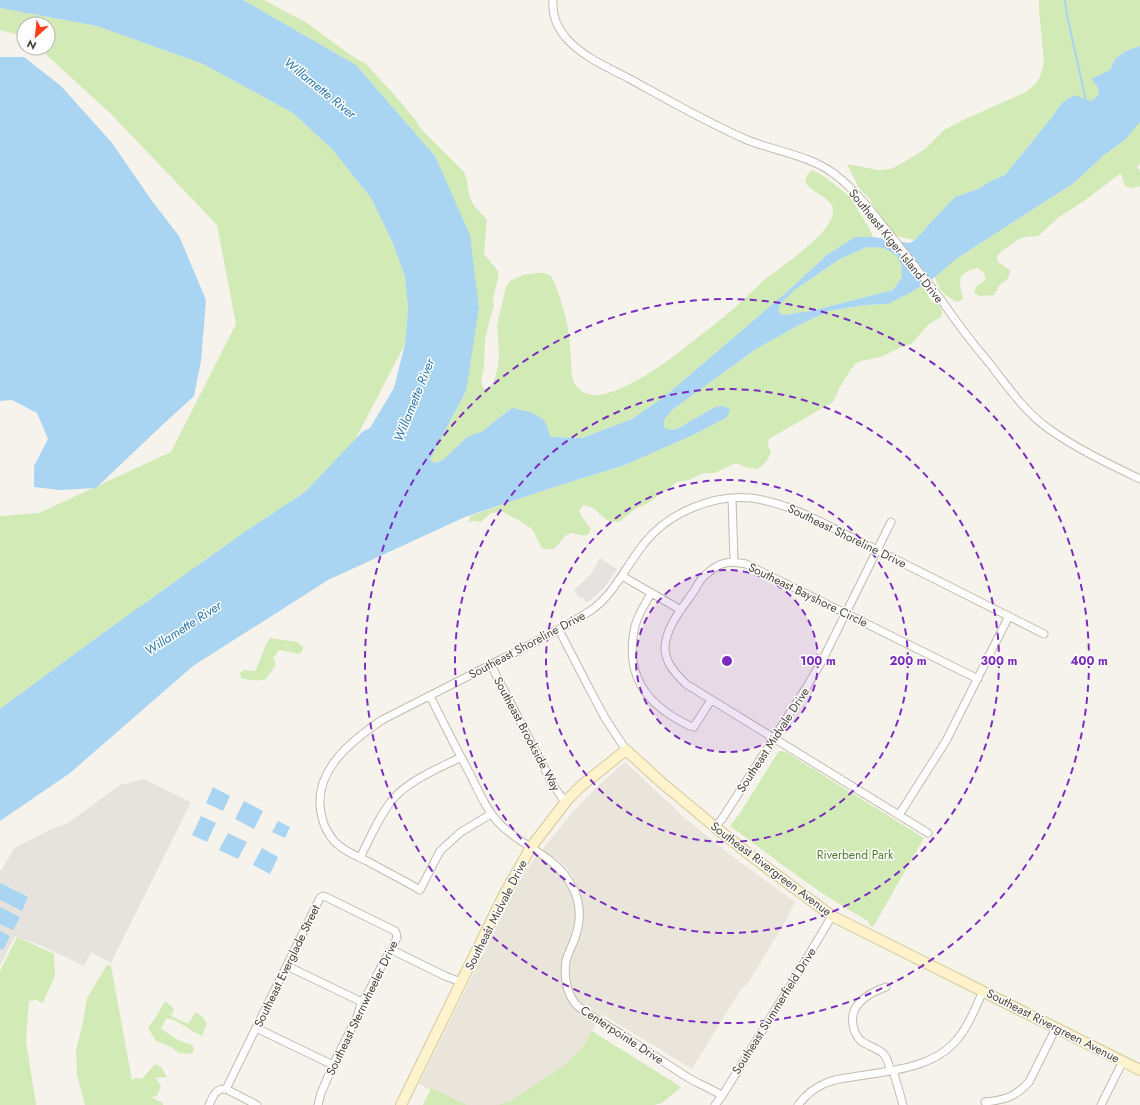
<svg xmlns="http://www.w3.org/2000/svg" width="1140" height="1105" font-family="Jost,sans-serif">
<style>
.residential{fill:#eae5da}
.industrial{fill:#e6e2dd}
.green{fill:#d2eab5}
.parking{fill:#e5e3e0}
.water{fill:#a9d4f2;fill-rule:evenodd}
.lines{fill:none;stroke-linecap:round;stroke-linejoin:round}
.stream{stroke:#a9d4f2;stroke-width:2}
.street-casing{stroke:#c2bbae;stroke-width:9}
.secondary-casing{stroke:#d6c79b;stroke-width:12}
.street{stroke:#fff;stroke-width:7}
.secondary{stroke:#fff3cd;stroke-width:10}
.ring{fill:none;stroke:#7b2cbf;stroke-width:2;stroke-dasharray:7 5}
.labels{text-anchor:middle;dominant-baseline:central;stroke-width:3;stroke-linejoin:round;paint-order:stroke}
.street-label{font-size:12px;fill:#4b4439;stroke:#fff}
.park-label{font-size:12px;fill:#4a7f2a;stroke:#fff}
.water-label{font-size:13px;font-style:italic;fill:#2e7ab2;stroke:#fff}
.centre{fill:#7b2cbf;stroke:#fff;stroke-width:2}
.ring-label{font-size:12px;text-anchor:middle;font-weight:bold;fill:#7b2cbf;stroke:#fff;stroke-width:3;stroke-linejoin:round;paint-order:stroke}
</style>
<rect width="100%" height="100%" fill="#f6f3ec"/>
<path class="residential" d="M625 762 686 819 736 859 795 902 784 924 748 983 741 989 692 1069 602 1014 582 1048 576 1056 565 1065 510 1101 502 1105H460L419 1084 517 885 527 869 537 855 545 860 567 882 574 899 581 896 577 885 573 877 566 868 558 860 542 850 572 813 598 786Z"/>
<path class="industrial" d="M143 779 191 802 111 963 91 952 84 966 42 946 15 936 0 966V871L3 868 8 859 15 848 49 830 68 823 120 785Z"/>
<path class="green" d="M243 0H264L307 23 352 56 365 63 389 89 415 119 419 126 423 131 464 172C469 181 467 191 471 200 474 208 482 213 487 220L484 254 498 271V278L493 299 494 306 488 326 485 340 484 367 481 382 484 389 490 387 494 381 498 367 499 354 497 325 506 287 510 281 523 275 538 273H545L551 276C558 289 562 304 566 319 569 331 570 345 571 358 572 367 570 379 577 387 582 393 591 396 599 395 632 390 676 355 702 334 712 326 722 319 731 311 742 302 751 292 762 282 779 267 833 234 833 211 834 198 811 193 805 182L807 175 812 170 825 177 850 197 869 228 873 237H855L828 254 789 290 664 397 632 419 582 438 550 437 547 431 512 408 500 417 483 431 467 437 443 460 434 463 430 459 466 391 435 156 356 65Z
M1039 0H1140V46L1126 51 1115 59 1110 70 1091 79 1097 86 1099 95 1091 102 1074 95 1062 103 1052 117 1005 175 991 181 978 189 955 197 935 218 915 240 900 237 894 234 876 210 869 198 859 188 847 164 878 170 891 169 906 161 925 149 944 130 961 121 1026 92 1037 82 1041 74 1044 62 1039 10Z
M0 8 97 26 203 64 293 113 332 149 371 198 392 241 405 276 408 309 405 344 355 440 305 492 243 533 103 633 0 709V516L39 513 171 452 236 324 217 225 111 114 39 48H48V24H24V36L0 30Z
M1140 122V164L1137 167 1140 171V186L1132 188 1125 186 1121 173 1084 201 1059 217 1038 236 1024 237 1018 240 1002 251 997 256 998 262 1010 270C1009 278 1007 281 1000 284L994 295 980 296 974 293 976 286 982 283 986 278 983 272 977 268C956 274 959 280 963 299L957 302C946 297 938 290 935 277L956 259 1074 183 1104 155 1125 140Z
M867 247 884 248 897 256 901 265 902 277 893 290 811 311 783 315 778 311 780 304 797 288 840 259Z
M922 285 932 302 939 305 942 311 941 317 929 324 911 344 899 348 881 357 861 361 855 364 851 369 840 387 833 402 769 439 768 446 771 452C768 460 765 464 757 469L745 467 739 464H733L715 473H703L689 480 677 482 648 503 635 509 619 522C616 521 612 522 609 521 597 515 600 508 583 505L579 511 582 517 591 529 588 535C586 535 583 536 581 535 577 535 573 531 569 534 557 539 560 554 542 548L532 529 520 521 503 512 491 513 481 522 475 521 469 522 470 516 551 488 625 465 693 435 726 418 730 409 723 406 715 407 677 429 669 430 664 427V420L672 410 756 349 799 325 829 311 865 305 888 304 910 293Z
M270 638 297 642 303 647 302 652 299 654 279 650 273 658 276 664 266 679C257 681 250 681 241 678L240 673 244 670 255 671C261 660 263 648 270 638Z
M779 751 786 752 924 838 873 927 870 925 868 921C819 894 775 859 730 826L740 813Z
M17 937 54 954 55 975 43 1003 36 1000 29 1001 26 1041 36 1105H0V971Z
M107 965 111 966 132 1080 136 1078 142 1079 155 1064 161 1067 167 1077 155 1078 161 1086 157 1096 151 1097 163 1103V1105H85L77 1075 76 1051 83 1021 87 998Z
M165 1001 174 1009 171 1016 188 1024 196 1012 203 1017 207 1024 202 1036C189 1031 180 1020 166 1018L161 1029 180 1041 193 1045 194 1052 188 1054 179 1053 171 1047 156 1041 148 1028 156 1017Z
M592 1031 681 1087 662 1103 654 1105H498L510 1101 565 1065 582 1048Z
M431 1088 467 1105H423Z"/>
<path class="parking" d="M600 558 617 569 603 589 589 601 585 602 583 598 579 597 574 590 591 574Z"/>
<path class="water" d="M0 0H243L356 65 435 156 470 235 479 308 466 391 430 459 434 463 443 460 467 437 483 431 500 417 512 408 531 412 544 420 551 437 582 438 632 419 664 397 789 290 828 254 855 237H873L909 243 915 240 935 218 955 197 978 189 991 181 1005 175 1052 117 1062 103 1074 95 1091 101 1099 95 1097 86 1091 79 1110 70 1115 59 1126 51 1140 46V122L1125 140 1104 155 1074 183 956 259 935 277 910 293 888 304 865 305 829 311 799 325 756 349 672 410 664 420V427L669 430 677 429 715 407 723 406 730 409V411L726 418 693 435 625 465 551 488 465 517 328 580 193 666 70 773 0 821V709L103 633 243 533 305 492 362 432 370 428 394 388 405 344 408 309 405 276 392 241 371 198 332 149 293 113 203 64 97 26 0 8ZM867 247 884 248 897 256 901 265 902 277 893 290 811 311 783 315 778 311 780 304 797 288 840 259Z
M0 57H24L61 86 112 143 152 201 179 236 206 300 201 361 194 396 158 429 96 488 60 490 34 487V466L48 439 37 413 12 400 0 401Z
M213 787 230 796 223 811 206 803Z
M244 801 263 811 254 829 235 819Z
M201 816 216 823 207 842 192 835Z
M278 821 290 827 285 838 272 832Z
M228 833 247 842 238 859 219 850Z
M262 848 278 857 270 874 253 865Z
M0 883 28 897 22 911 0 900Z
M0 907 20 917 13 930 0 924Z
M0 931 10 936 3 950 0 948Z"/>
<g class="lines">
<path class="stream" d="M1065 0 1067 15 1086 101"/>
<g class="street-casing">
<path id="street" d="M553 0C552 14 557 28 567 39 583 57 609 68 630 79 668 100 706 122 745 139 776 152 811 155 837 176 857 192 872 212 888 232 906 255 924 278 942 301 957 323 973 344 990 364 1008 387 1025 412 1049 429 1077 449 1109 464 1140 479
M732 498 734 561
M622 576 681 610
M651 593C646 603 638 614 635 626 627 661 636 691 666 712 674 718 682 722 690 726L694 727 695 725 711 700
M559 630 589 688 605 718 626 750
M491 665 553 785 565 802
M430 696C443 722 456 748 470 774 478 790 487 811 499 823 520 846 551 853 569 881 581 899 582 918 575 938 572 946 568 953 566 961 564 975 566 990 574 1002 576 1005 579 1007 583 1010 595 1019 608 1026 621 1034 643 1048 665 1063 687 1077 698 1084 711 1088 722 1096
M491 814 461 832 440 851 420 890C403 880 385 871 367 861 356 856 344 851 336 843 327 834 323 825 321 813 313 771 351 741 382 720 419 701 455 683 492 664 525 647 559 631 590 611 613 596 626 566 643 545 666 514 712 494 751 498 789 503 822 523 855 539 918 570 981 603 1044 634
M899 815 946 741 1009 616
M715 827 722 819 806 688 823 659 891 522
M928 833 686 684C676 674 665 663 665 648 665 628 683 607 694 591 697 586 700 580 704 576 708 573 714 567 719 565 729 561 735 562 746 564L978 679
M360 858C370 838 379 816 393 799 409 780 440 768 461 757
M392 950 445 976 461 982
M287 966 362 1002
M886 987C869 993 849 1004 853 1025 854 1031 857 1037 861 1041 864 1043 867 1044 870 1046 884 1052 887 1055 890 1070
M256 1028 333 1065
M893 1070 903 1105
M226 1089 320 898 323 896 326 897 395 931 396 933 397 937 392 950 385 959 368 993 361 1003 357 1017 333 1065 321 1093 318 1105
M985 1102C1005 1100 1015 1097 1029 1082L1056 1028
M209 1105C213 1097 215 1088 226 1089L257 1105
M715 1105 722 1096 792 983 832 916
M798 1105C805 1096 815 1087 826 1083 835 1079 844 1078 853 1077 886 1071 929 1069 953 1044 967 1030 975 1009 983 991
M1101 1105 1123 1061"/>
</g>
<g class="secondary-casing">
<path id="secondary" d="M401 1105 504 895 531 847 568 799 581 786 626 750 661 782 715 827 754 858 832 916 1140 1070"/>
</g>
<use href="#street" class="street"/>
<use href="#secondary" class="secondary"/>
</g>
<circle cx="727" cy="661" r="91" fill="#7b2cbf" fill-opacity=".12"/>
<g class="ring">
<circle cx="727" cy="661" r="91"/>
<circle cx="727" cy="661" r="181"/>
<circle cx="727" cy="661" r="272"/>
<circle cx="727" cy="661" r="362"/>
</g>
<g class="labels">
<g class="street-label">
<text transform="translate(896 246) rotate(51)">Southeast Kiger Island Drive</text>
<text transform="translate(847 536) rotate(26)">Southeast Shoreline Drive</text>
<text transform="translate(808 595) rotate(26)">Southeast Bayshore Circle</text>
<text transform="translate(527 645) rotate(-28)">Southeast Shoreline Drive</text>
<text transform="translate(527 734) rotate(62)">Southeast Brookside Way</text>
<text transform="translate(773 740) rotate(-57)">Southeast Midvale Drive</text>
<text transform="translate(771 869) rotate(37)">Southeast Rivergreen Avenue</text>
<text transform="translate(496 915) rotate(-63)">Southeast Midvale Drive</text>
<text transform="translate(287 966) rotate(-64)">Southeast Everglade Street</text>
<text transform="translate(362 1008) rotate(-64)">Southeast Sternwheeler Drive</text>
<text transform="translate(774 1011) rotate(-58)">Southeast Summerfield Drive</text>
<text transform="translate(1053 1026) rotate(27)">Southeast Rivergreen Avenue</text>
<text transform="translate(622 1035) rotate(33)">Centerpointe Drive</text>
</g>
<g class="park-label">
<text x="855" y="855">Riverbend Park</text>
</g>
<g class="water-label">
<text transform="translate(320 88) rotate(39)">Willamette River</text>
<text transform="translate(414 400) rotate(-68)">Willamette River</text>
<text transform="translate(183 628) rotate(-33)">Willamette River</text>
</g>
</g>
<circle cx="727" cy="661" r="6" class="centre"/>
<g class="ring-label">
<text x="818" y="665">100 m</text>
<text x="908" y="665">200 m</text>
<text x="999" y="665">300 m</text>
<text x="1089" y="665">400 m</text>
</g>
<g transform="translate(36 36) rotate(207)"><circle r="19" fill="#ffffff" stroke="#b7b4b0"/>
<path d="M0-3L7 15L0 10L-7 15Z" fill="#fc3f1d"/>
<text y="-6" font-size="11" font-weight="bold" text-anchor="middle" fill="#4b4439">N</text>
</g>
</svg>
